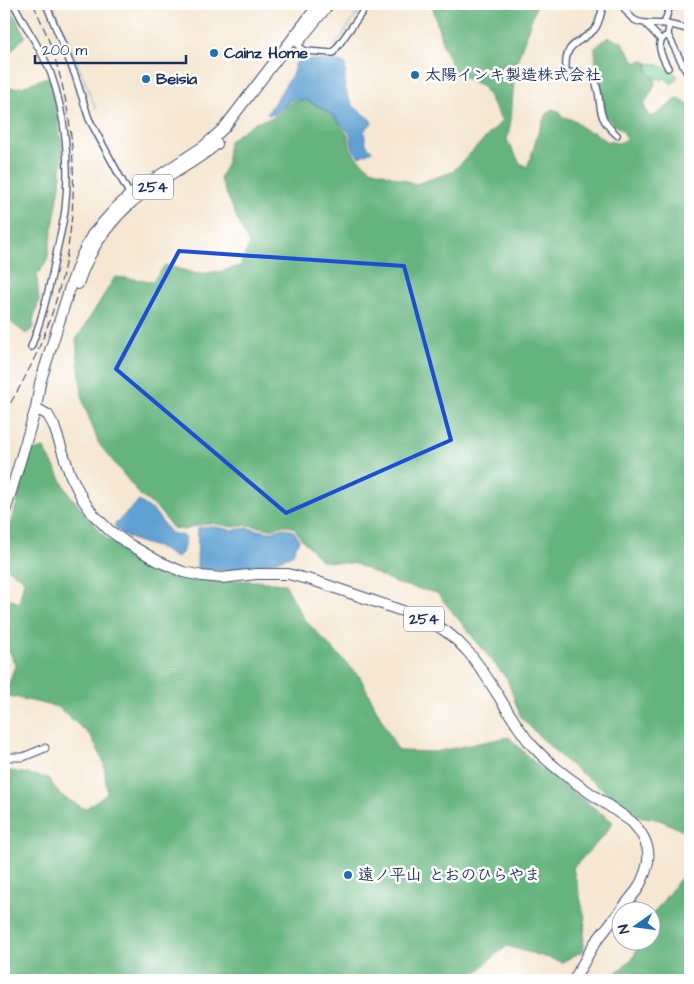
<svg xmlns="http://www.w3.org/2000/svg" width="694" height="984" font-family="'Architects Daughter','Klee One',sans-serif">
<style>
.green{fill:#7cd295;stroke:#4c807a}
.forest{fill:#65b47e;stroke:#40726e}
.water{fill:#5da0d1;stroke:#3c6898}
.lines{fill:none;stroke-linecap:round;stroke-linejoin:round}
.stream{stroke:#5da0d1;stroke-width:1}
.minor-casing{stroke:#3c4b6f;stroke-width:8}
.tertiary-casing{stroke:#3c4b6f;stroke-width:9}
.trunk-casing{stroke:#3c4b6f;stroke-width:12}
.minor{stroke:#fff;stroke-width:5.5}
.tertiary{stroke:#fff;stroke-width:7}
.trunk{stroke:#fff;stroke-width:10}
.rail{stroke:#1b2f5e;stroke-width:1;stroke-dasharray:8 4;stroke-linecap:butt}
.marked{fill:none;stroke:#1d4ed8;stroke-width:4;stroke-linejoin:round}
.poi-dot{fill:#1f6fb2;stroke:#fff;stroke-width:2}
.labels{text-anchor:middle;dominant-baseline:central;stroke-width:5;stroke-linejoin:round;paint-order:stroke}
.shield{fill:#fff;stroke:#5f6d8e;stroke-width:1}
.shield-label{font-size:15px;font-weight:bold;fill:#1b2f5e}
.poi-label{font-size:16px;font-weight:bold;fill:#1b2f5e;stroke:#fff;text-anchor:start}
</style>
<rect width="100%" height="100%" fill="#fff"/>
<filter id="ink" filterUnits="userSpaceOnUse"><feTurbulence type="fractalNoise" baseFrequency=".02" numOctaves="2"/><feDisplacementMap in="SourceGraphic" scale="10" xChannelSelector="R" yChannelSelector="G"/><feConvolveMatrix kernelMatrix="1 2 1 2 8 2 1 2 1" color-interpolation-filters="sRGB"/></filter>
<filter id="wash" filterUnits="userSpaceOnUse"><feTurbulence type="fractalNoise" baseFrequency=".0096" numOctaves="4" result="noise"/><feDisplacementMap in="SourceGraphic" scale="20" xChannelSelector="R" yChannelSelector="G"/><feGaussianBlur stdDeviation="1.12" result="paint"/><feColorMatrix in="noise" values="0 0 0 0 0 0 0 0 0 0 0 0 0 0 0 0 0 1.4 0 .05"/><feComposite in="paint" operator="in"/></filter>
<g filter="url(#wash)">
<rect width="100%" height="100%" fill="#f5e7d1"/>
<path class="green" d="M647 63C660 64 668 69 678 76L672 84 664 77 662 80 650 75Z"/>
<path class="forest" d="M4 4H9L25 36 4 59Z
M432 4H537L515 67 511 120 507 140 520 163 527 167C536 148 536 126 551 109L559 111 561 116 576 121 581 127 589 132H594L606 141 618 143 627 140 623 131 613 124 603 112 602 95 596 72 595 48 608 37 622 42 636 63 642 60 647 62C648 71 648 75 656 79L653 89 644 105 649 117 656 115 678 98 690 106V834L660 820 639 816 565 761 521 718 507 679 437 593 398 584 356 564 322 561 300 537 295 528 285 525 270 529 249 525 234 527 211 523 199 525 184 530 173 528 156 507 141 496 99 444 83 402 76 340 115 277 153 281 165 265 197 274 223 271 240 266 249 245 220 179 226 165 229 141 255 122 275 117 291 102 305 100 325 110 336 119 348 135 350 147 357 158 371 169 416 184 452 172 502 121 483 86 456 74 443 46Z
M50 76 57 111 63 152 60 186 47 261 37 275 39 301 33 320 34 328 26 334 4 317V89L22 87Z
M44 448 69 494 106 538 163 577 255 581 285 584 304 619 360 677 398 751 435 752 509 737 538 766 613 822 606 833 573 868 585 918 583 951 562 962 507 946 486 963 470 980H4V772L12 771 48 778 60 795 85 809 107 793 104 762 91 736 58 707 5 695 15 665 10 652 4 651V596L19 603 24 580 4 566 6 535 17 503 28 452Z
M690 866V980H607L634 957 639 942H652V915Z"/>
<path class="water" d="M297 59 333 61 346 64C344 81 343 97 357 109 363 115 369 115 372 123L364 131 366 144 372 151 359 157 352 147 350 134 336 118 325 109 305 99 291 100 275 115 267 114 292 75Z
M139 501 154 511 170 533 181 535 186 539 182 553 176 558C171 555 165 550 159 548 144 543 122 539 114 525Z
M210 526 233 530 248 528 269 532 284 528 294 531 299 540 292 555C262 567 230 574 197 568L198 528Z"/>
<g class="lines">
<path class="stream" d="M53 4 96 109
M334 47 364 4"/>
</g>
</g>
<g filter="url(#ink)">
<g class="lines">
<g class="minor-casing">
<path id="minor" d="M14 4C25 28 42 49 51 74 66 116 70 166 65 210 63 225 59 240 56 255 50 286 43 317 31 347
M46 4 75 75 89 119 131 197
M604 4C601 11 600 24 594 30 576 46 564 42 566 72L583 74 594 78C605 104 592 113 617 135
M622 4C634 28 643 22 666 24 674 25 682 28 690 29
M646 24 661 40
M664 24 669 9V4
M669 25 668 35 690 79
M668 35C653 41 662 57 668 68
M296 44 305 51 333 53 368 4"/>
</g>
<g class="tertiary-casing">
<path id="tertiary" d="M4 757H23L45 748"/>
</g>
<g class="trunk-casing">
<path id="trunk" d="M299 41 329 4
M78 284C88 253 107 224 132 202 158 180 191 166 217 144
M36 408 48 415 54 426 70 474 83 500 93 514 109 530 127 543 158 561 183 572 202 576 222 578 256 574H288L315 581 423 618C480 644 493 697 530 743 557 774 599 798 632 822 654 845 652 864 637 890L594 944 574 980
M4 515 36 408 40 383 70 287 81 257 92 235 115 209 130 195 204 146 224 128 319 4"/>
</g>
<use href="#minor" class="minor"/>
<use href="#tertiary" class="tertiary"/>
<use href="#trunk" class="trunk"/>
<path class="rail" d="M4 413C83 293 97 133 33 4"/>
</g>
</g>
<path class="marked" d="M179 251 404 266 451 440 286 513 116 369Z"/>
<g class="poi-dot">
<circle cx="214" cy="53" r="5"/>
<circle cx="415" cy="75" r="5"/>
<circle cx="146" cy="79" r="5"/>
<circle cx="348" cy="875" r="5"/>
</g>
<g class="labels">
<g class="shield">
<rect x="133" y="174.5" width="40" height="25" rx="4"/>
<rect x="404" y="606.5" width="40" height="25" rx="4"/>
</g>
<g class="shield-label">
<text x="153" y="187">254</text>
<text x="424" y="619">254</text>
</g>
<g class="poi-label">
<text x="224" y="53">Cainz Home</text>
<text x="425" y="75">太陽インキ製造株式会社</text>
<text x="156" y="79">Beisia</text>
<text x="358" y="875">遠ノ平山 とおのひらやま</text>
</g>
</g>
<rect width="694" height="984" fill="none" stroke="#fff" stroke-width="20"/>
<g transform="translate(636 926) rotate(256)"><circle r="24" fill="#ffffff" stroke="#a4acbf"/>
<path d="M0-4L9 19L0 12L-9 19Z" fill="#1f6fb2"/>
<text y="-8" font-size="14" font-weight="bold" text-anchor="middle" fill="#1b2f5e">N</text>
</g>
<path d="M35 55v8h151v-8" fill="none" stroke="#1b2f5e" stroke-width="2.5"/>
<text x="42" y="55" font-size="15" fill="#1b2f5e" stroke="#ffffff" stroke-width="4" paint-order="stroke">200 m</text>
</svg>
